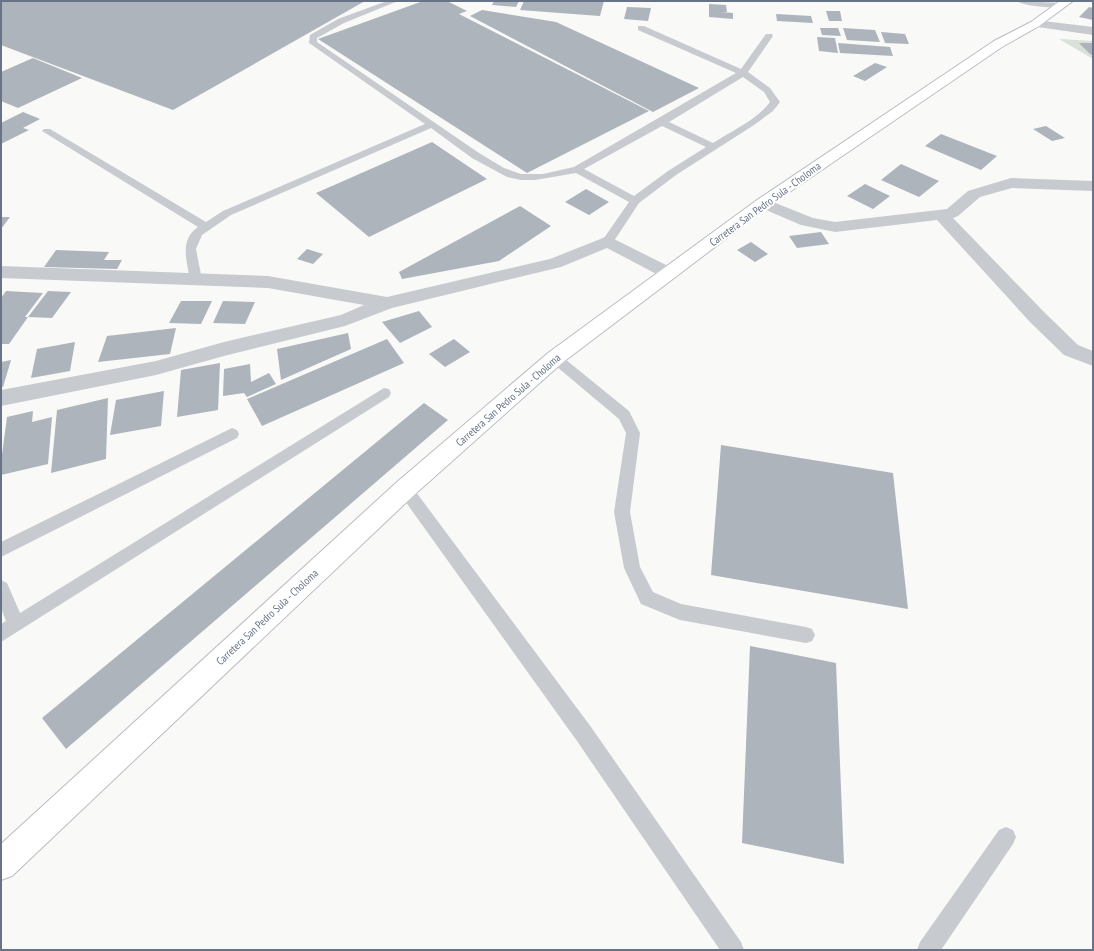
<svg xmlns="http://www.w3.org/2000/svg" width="1094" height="951" font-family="'PT Sans Narrow',sans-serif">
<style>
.green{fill:#d9e1d8}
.building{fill:#adb4bc}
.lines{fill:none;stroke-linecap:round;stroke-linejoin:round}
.secondary-casing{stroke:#b9bdc3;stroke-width:2}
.service{fill:#c7cace;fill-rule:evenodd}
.minor{fill:#c7cace;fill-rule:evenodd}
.secondary{fill:#fff;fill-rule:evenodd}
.labels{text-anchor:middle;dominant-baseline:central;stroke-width:4;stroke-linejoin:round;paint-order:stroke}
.street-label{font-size:11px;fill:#677488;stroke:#fff}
</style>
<rect width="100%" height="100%" fill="#f9f9f7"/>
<path class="green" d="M1059 39 1093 41V59Z"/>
<path class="building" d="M1 1H365L173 110 1 45Z
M423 1H447L467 11 459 14 649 111 527 173 318 39Z
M494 1H519L516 7 492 5Z
M524 1H604L600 16 520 10Z
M709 4 726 5 727 12H721L733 13V19L709 17Z
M627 7 651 8 648 21 624 19Z
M1089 7 1093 8V20L1079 17Z
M482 10 556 22 699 88 653 112 470 16Z
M826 11H840L842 21H829Z
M776 14 811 16 813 23 777 21Z
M820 28H838L841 36 822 35Z
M843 28 875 30 880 42 847 40Z
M881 32 905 34 909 44 885 43Z
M817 37 835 38 838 53 819 51Z
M838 43 890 47 893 56 840 53Z
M1079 43H1093V55L1090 54Z
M33 58 82 78 18 108 1 101V72Z
M875 63 887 67 865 81 853 76Z
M23 112 40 119 23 128 29 130 1 144V123Z
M1046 126 1065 138 1052 141 1033 129Z
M941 134 997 156 981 170 925 146Z
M432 142 487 179 369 237 316 193Z
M901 164 939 181 919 197 881 180Z
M865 184 890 196 873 209 847 196Z
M586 189 609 202 589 215 565 202Z
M520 206 551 226 499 261 402 279 399 272Z
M1 217H10L1 229Z
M821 232 829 244 797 248 789 236Z
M751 242 768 254 755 262 737 250Z
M307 249 323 254 313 264 297 259Z
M56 250 109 252 104 260H122L117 269 44 267Z
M6 291 43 293 25 317H28L9 344H1V298Z
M48 291 71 292 52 318 28 317Z
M181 301H212L201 324 169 323Z
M223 301 255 302 245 324 213 323Z
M419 311 432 327 400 343 382 322Z
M176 328 170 354 98 362 107 336Z
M348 333 351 349 281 380 277 349Z
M387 339 404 363 262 426 247 399Z
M454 339 470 352 445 367 429 354Z
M75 342 70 371 31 378 37 349Z
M11 360 3 387H1V362Z
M220 363 218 410 177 417 181 370Z
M250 364 251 382 269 373 276 384 247 397 244 393 223 396 224 369Z
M164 391 161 426 110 435 116 400Z
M108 398 106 459 51 473 57 410Z
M424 403 448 420 66 749 42 718Z
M33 411 32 422 52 417 48 464 1 475V462L7 417Z
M721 445 893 473 908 609 711 575Z
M750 646 836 663 844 864 742 843Z"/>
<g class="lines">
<g class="secondary-casing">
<path id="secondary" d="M1060 1H1073L1039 26 1002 47 769 206 562 363 413 496 12 876 1 880V844L397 482 548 353 757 200 994 41 1031 22Z"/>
</g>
<path class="service" d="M387 1H398L344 23 317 38V42L479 153 504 168 521 174H543L574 167 736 73 638 30V26H644L741 69 766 34H772L773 36 748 72 770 88 780 102 773 111 754 125 676 175 639 203 612 244 608 245 602 241 629 202 576 173 535 180H521L507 177 472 158 431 128 231 215 202 235 196 249 202 280 196 284 190 280C187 261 179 240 198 227L42 131 44 129H50L206 222 223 211 425 124 309 43 310 35 338 19ZM743 77 764 92 770 102C757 120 731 131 713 143L669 122ZM662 126 706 147 668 171 634 196 584 169Z
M555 353 560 355 629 411 640 433 630 512 640 567 653 592 681 604 806 627 812 629 815 635 812 641 806 643 680 620 641 604 624 568 614 512 626 433 619 419 550 361 548 358 550 355Z
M384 388 389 389 391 393 389 397 1 642V624L6 621 1 608V580L7 583 20 613Z
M232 428 237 430 239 434 237 438 1 557V542Z
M405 483 410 484 591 727 741 942 744 950H720L577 741 400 494 397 489 400 484Z
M1006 827 1013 830 1016 837 1013 844 941 950H917L920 942 999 830Z"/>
<path class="minor" d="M1017 1 1064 3 1066 5C1062 10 1022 6 1017 1Z
M1035 20 1093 27V35L1031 26 1029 24 1031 22Z
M1011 178 1093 181V191L1012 188 980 197 958 216 953 218 1044 312 1078 345 1093 351V366L1064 355 1030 322 937 220 835 232 801 225 757 206 755 203 757 200 763 198 813 218 835 222 947 209 968 191Z
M608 236 676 270 679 274 676 278 670 280 664 278 607 248 561 267 392 308 345 326 224 356 156 375 1 406V390L156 361 224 342 341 315 364 305 268 288 1 278V266L268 276 387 297 550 259Z"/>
<use href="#secondary" class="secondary"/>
</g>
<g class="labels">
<g class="street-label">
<text transform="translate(765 204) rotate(-36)">Carretera San Pedro Sula - Choloma</text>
<text transform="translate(508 400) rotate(-41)">Carretera San Pedro Sula - Choloma</text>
<text transform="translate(267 617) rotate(-43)">Carretera San Pedro Sula - Choloma</text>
</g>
</g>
<rect width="1094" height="951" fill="none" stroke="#677488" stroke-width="4"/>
</svg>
